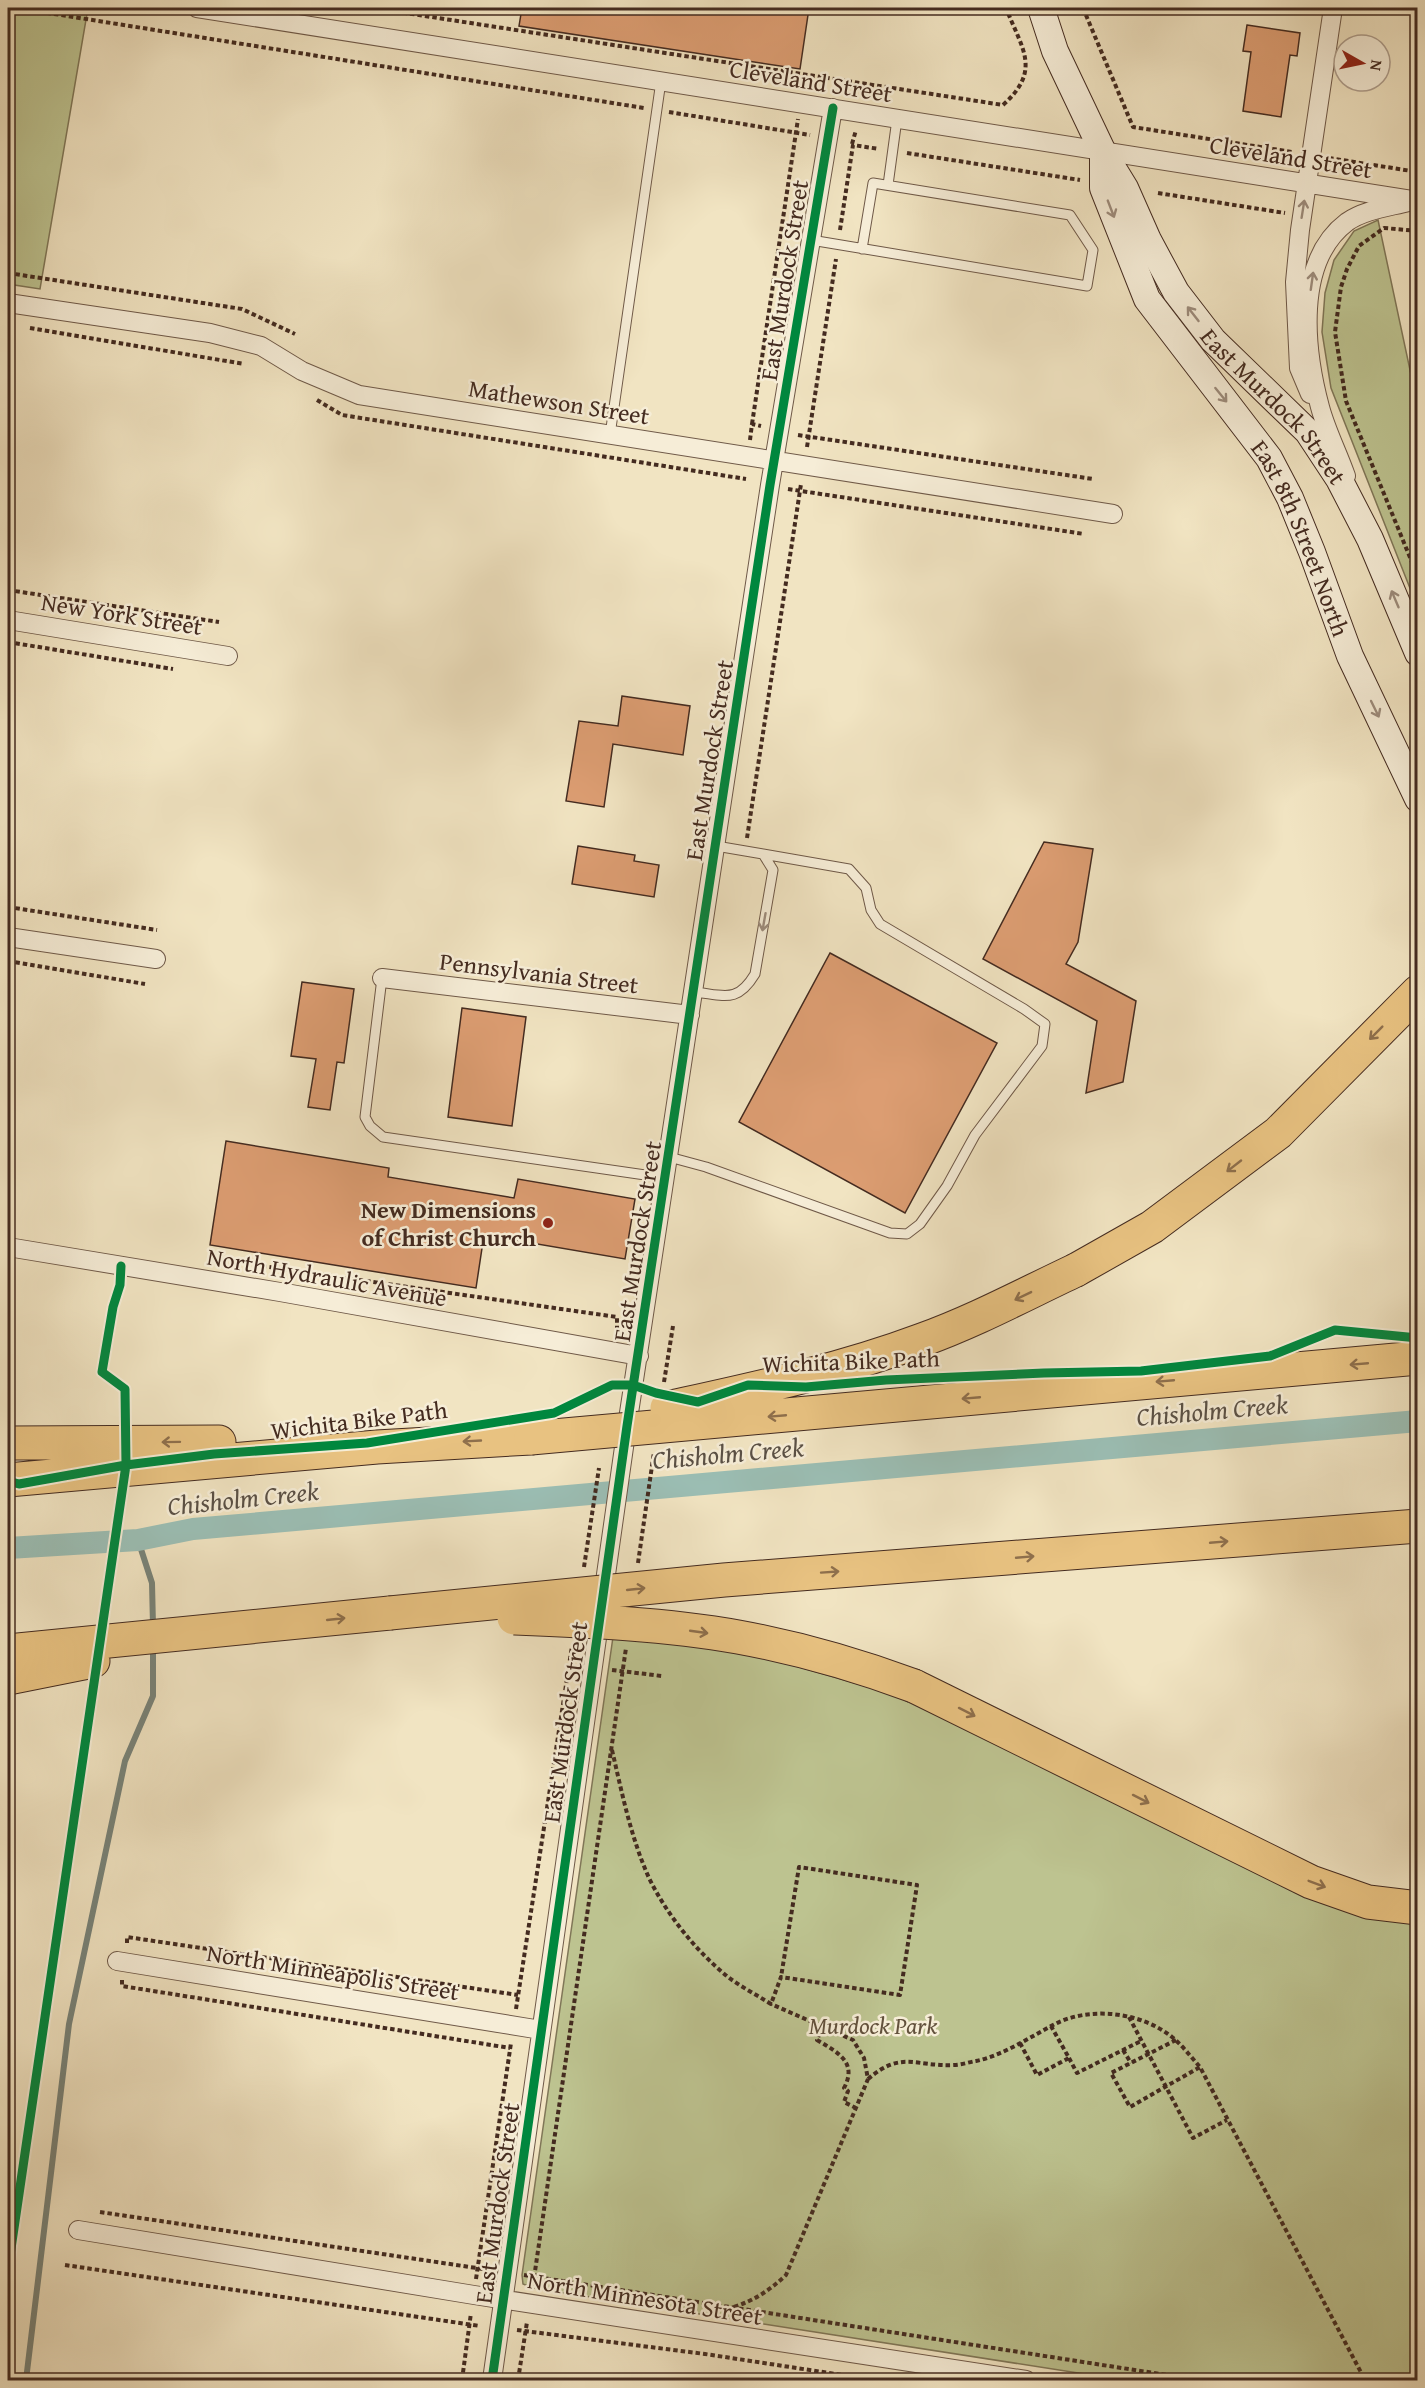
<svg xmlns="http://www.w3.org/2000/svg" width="1425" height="2388" font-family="'Gentium Book Plus',serif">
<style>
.green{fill:#bdc390;stroke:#807758;stroke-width:1.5}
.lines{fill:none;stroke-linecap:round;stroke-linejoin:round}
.stream{stroke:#788379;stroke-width:6}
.canal{stroke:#9bbeb4;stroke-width:22}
.building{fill:#dc9d72;stroke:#442b20;stroke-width:1.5}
.lane-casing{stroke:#6f5948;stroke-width:11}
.street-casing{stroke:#6f5948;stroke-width:20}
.secondary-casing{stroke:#442b20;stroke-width:28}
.highway-casing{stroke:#442b20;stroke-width:35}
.path{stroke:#442b20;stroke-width:4;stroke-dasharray:4.5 3;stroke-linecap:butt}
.lane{stroke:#f6edd7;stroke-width:9}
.street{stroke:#f6edd7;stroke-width:18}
.secondary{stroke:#f6edd7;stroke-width:26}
.highway{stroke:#e8c281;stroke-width:33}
.highway-bridge-casing{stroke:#442b20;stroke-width:35;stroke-linecap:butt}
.highway-bridge{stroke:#e8c281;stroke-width:33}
.cycleway-casing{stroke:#f6edd7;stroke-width:13}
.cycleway{stroke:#00873e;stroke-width:9}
.oneway{stroke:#9d8c7c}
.oneway2{stroke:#8e6f4c}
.poi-dot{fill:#8f2418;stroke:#f6edd7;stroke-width:2}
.labels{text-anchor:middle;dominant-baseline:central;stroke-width:5;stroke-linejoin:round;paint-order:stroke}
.street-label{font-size:24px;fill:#442b20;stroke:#f6edd7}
.poi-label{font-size:24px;font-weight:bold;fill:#442b20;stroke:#f6edd7;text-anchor:end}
.park-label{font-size:24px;font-style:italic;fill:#62513c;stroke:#f6edd7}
.water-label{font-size:26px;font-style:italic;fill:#5a5045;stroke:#f6edd7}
</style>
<rect width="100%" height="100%" fill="#f1e4c2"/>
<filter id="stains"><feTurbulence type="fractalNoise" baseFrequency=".00333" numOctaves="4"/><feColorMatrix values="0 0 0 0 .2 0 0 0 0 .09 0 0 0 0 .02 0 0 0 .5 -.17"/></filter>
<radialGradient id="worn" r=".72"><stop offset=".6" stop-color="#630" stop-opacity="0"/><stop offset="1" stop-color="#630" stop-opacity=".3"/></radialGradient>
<path class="green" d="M8 8H88L40 289 8 284Z
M1378 220 1413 384H1417V606L1331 388 1322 332 1325 293 1334 260 1354 231Z
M613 1637 737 1649 917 1701 1417 1922V2380H1123L533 2288 523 2284 522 2275Z"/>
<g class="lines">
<path class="stream" d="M138 1540 152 1583 153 1626
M26 2380 69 2024 125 1761 153 1696V1646"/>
<path class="canal" d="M8 1548 138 1540 193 1529 1418 1421"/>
</g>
<path class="building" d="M522 8H809L800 69 519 26Z
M1247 25 1300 33 1297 56 1290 55 1281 117 1243 111 1251 52 1243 51Z
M622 696 690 706 683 755 613 744 604 807 566 801 579 721 618 726Z
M1044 842 1093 849 1078 942 1066 964 1136 1001 1123 1082 1086 1093 1097 1021 983 959Z
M578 846 635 855 634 861 659 865 654 897 572 884Z
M830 953 997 1043 905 1213 739 1122Z
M302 982 354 989 344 1063 337 1062 330 1110 308 1107 316 1059 291 1056Z
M462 1008 526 1017 512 1126 448 1117Z
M226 1141 389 1168 388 1177 514 1198 518 1179 635 1199 625 1259 484 1235 476 1288 210 1245Z"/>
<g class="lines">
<g class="lane-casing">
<path id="lane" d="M888 185 897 119
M811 240 1087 286 1093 250 1070 215 873 183 862 249
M610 435 661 81
M382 978 365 1117 370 1126 383 1137 666 1178
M694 992C724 995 737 1004 755 974L773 870 763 854 716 846
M669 1157 706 1167 890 1233 907 1234 920 1224 947 1186 975 1135 1042 1046 1045 1024 1024 1009 880 924 871 910 866 888 849 869 763 854"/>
</g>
<g class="street-casing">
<path id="street" d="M197 8 1418 201
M8 303 210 333 261 346 302 371 359 395 1113 514
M1310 394 1299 368 1295 282 1300 230 1333 8
M1346 476C1338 453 1326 430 1320 407 1305 351 1294 262 1347 222 1364 210 1389 207 1408 202
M8 620 228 656
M8 937 156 959
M382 978 690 1015
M8 1247 280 1292 639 1356
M117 1961 541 2030
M78 2230 474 2295 1026 2380
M492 2380 627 1426 770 485 833 108"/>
</g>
<g class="secondary-casing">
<g id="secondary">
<path id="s1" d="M1041 8 1055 51 1103 152 1125 188 1148 240 1176 292 1213 340 1308 432 1339 479 1370 539 1418 653"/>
<path id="s2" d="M1103 152V188L1147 299 1269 458 1290 498 1312 552 1350 656 1418 799"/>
</g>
</g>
<g class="highway-casing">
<path id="highway" d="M1076 1270 1152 1227 1278 1133 1418 992
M8 1443 219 1442
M8 1480 377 1447 531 1438
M8 1651 390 1613
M8 1678 93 1661
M914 1686 1311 1882 1368 1902 1418 1908"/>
</g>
<path class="path" d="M17 8 644 108
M373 8 1003 105C1042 70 1022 49 1006 8
M1083 8 1133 127 1292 152
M863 96 865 85
M669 112 810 135
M852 144 856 130
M907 153 1080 180
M1329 158 1418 172
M1158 193 1285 213
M840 230 853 145 879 149
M1418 231 1384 228 1359 246 1347 269 1341 287 1335 332 1346 401 1418 577
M8 273 242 309 295 334
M30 328 244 364
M317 400 342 415 746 479
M752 424 798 119
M798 435 1093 479
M750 440 752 424 761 426
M807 447 836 259
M788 489 1084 534
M8 590 219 622
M8 642 173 669
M747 838 801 484
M8 907 157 930
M8 961 145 984
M262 1266 617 1317V1335
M664 1382 673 1326
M638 1563 654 1452
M584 1567 599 1468
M612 1670 662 1676
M612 1750C622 1793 631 1838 649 1878 667 1915 696 1951 728 1977 741 1987 757 1995 771 2004L781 1977 900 1995 917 1885 799 1867 781 1977
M127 1943V1937L518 1995
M122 1980V1986L510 2048
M516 2009 572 1646
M1129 2017 1193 2138 1227 2120
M823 2026 817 2040C837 2052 858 2062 844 2088L848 2091 844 2102 856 2108
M1176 2040 1111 2073 1130 2107 1200 2067
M1020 2043 1037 2075 1069 2058 1051 2026
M1123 2050 1131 2063
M1069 2058 1077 2073 1141 2041
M868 2079C902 2050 915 2067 954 2065 961 2065 969 2062 976 2061 1004 2055 1030 2037 1055 2024 1090 2006 1141 2012 1172 2037 1182 2045 1191 2057 1200 2067L1365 2380
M100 2212 490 2270
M65 2265 480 2326
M524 2275 1199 2380
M476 2279 511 2043
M533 2285 626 1648
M734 2307C755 2300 770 2290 786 2275L868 2079 864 2058 853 2040 771 2004
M517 2330 705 2354 875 2380
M462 2380 471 2313
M518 2380 527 2322"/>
<use href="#lane" class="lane"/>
<use href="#street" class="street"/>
<use href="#secondary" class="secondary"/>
<use href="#highway" class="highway"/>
<g class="highway-bridge-casing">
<path id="highway-bridge" d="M667 1408C753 1389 839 1371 922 1340 975 1321 1025 1294 1076 1270
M531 1438 1418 1358
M390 1613 724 1580 1418 1526
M514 1618C589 1621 665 1624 738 1637 798 1648 857 1665 914 1686"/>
</g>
<use href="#highway-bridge" class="highway-bridge"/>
<g class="cycleway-casing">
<path id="cycleway" d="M8 1481 19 1484 126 1465 214 1454 367 1443 554 1413 612 1385H633L656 1393 698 1402 748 1385 806 1387 886 1380 1044 1373 1141 1371 1270 1356 1335 1330 1418 1338
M8 2269 126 1465 125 1389 102 1372 113 1307 120 1285 121 1266
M492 2380 627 1426 770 485 833 108"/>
</g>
<use href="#cycleway" class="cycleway"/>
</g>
<defs><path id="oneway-shaft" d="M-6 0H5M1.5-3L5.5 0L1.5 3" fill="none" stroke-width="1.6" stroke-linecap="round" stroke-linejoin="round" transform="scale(1.5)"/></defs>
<g class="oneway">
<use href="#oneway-shaft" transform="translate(1111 209) rotate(69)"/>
<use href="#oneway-shaft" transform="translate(1303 209) rotate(-81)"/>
<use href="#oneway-shaft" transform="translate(1312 281) rotate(-82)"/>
<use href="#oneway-shaft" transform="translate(1193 314) rotate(-128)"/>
<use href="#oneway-shaft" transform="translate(1221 395) rotate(51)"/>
<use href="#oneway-shaft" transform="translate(1395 599) rotate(-113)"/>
<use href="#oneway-shaft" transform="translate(1375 709) rotate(64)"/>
<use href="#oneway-shaft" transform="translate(764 922) rotate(100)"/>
</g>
<g class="oneway2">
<use href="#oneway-shaft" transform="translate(1376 1033) rotate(135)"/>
<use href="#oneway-shaft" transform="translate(1234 1166) rotate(142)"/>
<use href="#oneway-shaft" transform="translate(1023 1296) rotate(154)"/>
<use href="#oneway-shaft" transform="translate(1359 1364) rotate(175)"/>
<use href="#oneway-shaft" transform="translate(1165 1381) rotate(175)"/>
<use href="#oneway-shaft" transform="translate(971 1398) rotate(175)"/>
<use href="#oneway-shaft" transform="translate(777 1416) rotate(175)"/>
<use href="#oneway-shaft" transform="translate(472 1441) rotate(177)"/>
<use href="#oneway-shaft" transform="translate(171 1442) rotate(179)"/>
<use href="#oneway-shaft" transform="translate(1219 1542) rotate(-5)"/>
<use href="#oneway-shaft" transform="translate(1025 1557) rotate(-5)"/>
<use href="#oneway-shaft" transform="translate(830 1572) rotate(-4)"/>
<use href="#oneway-shaft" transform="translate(636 1589) rotate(-6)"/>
<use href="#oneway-shaft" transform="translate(336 1619) rotate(-6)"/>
<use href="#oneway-shaft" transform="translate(699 1632) rotate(8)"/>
<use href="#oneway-shaft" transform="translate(967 1712) rotate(27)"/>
<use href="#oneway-shaft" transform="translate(1141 1799) rotate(27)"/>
<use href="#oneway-shaft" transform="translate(1317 1884) rotate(21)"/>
</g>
<circle class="poi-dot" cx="548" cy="1223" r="6"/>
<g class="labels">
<g class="street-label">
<text transform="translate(811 81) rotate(9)">Cleveland Street</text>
<text transform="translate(1291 157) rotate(9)">Cleveland Street</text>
<text transform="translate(784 280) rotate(-81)">East Murdock Street</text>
<text transform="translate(559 402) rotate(9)">Mathewson Street</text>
<text stroke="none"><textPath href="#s1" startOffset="466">East Murdock Street</textPath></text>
<text stroke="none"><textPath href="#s2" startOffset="442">East 8th Street North</textPath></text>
<text transform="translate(122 614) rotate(9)">New York Street</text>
<text transform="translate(709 760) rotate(-81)">East Murdock Street</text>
<text transform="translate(539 973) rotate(7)">Pennsylvania Street</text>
<text transform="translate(637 1241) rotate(-81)">East Murdock Street</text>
<text transform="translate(327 1277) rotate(10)">North Hydraulic Avenue</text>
<text transform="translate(851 1361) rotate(-2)">Wichita Bike Path</text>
<text transform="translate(359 1420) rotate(-7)">Wichita Bike Path</text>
<text transform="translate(565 1722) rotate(-82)">East Murdock Street</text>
<text transform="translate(333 1972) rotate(9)">North Minneapolis Street</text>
<text transform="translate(497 2203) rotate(-82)">East Murdock Street</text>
<text transform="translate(645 2298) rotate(9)">North Minnesota Street</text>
</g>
<g class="poi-label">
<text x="536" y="1209">New Dimensions<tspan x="536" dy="28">of Christ Church</tspan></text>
</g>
<g class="park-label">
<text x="873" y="2025">Murdock Park</text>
</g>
<g class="water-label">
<text transform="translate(1212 1410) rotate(-5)">Chisholm Creek</text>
<text transform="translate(728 1453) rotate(-5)">Chisholm Creek</text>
<text transform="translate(243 1498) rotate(-6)">Chisholm Creek</text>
</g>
</g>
<rect width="1425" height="2388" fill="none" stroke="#f1e4c2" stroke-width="30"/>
<rect x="9" y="9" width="1407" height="2370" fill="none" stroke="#442b20" stroke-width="3"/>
<rect x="15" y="15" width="1395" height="2358" fill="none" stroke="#442b20" stroke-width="1.5"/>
<g transform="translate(1362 63) rotate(99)"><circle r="28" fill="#f6edd7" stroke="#af9f8e" stroke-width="1.5"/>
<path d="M0-4.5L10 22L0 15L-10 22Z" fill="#8f2418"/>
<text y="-9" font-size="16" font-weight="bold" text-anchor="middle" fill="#442b20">N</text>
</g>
<rect width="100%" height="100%" filter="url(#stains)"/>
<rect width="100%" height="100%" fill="url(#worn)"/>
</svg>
